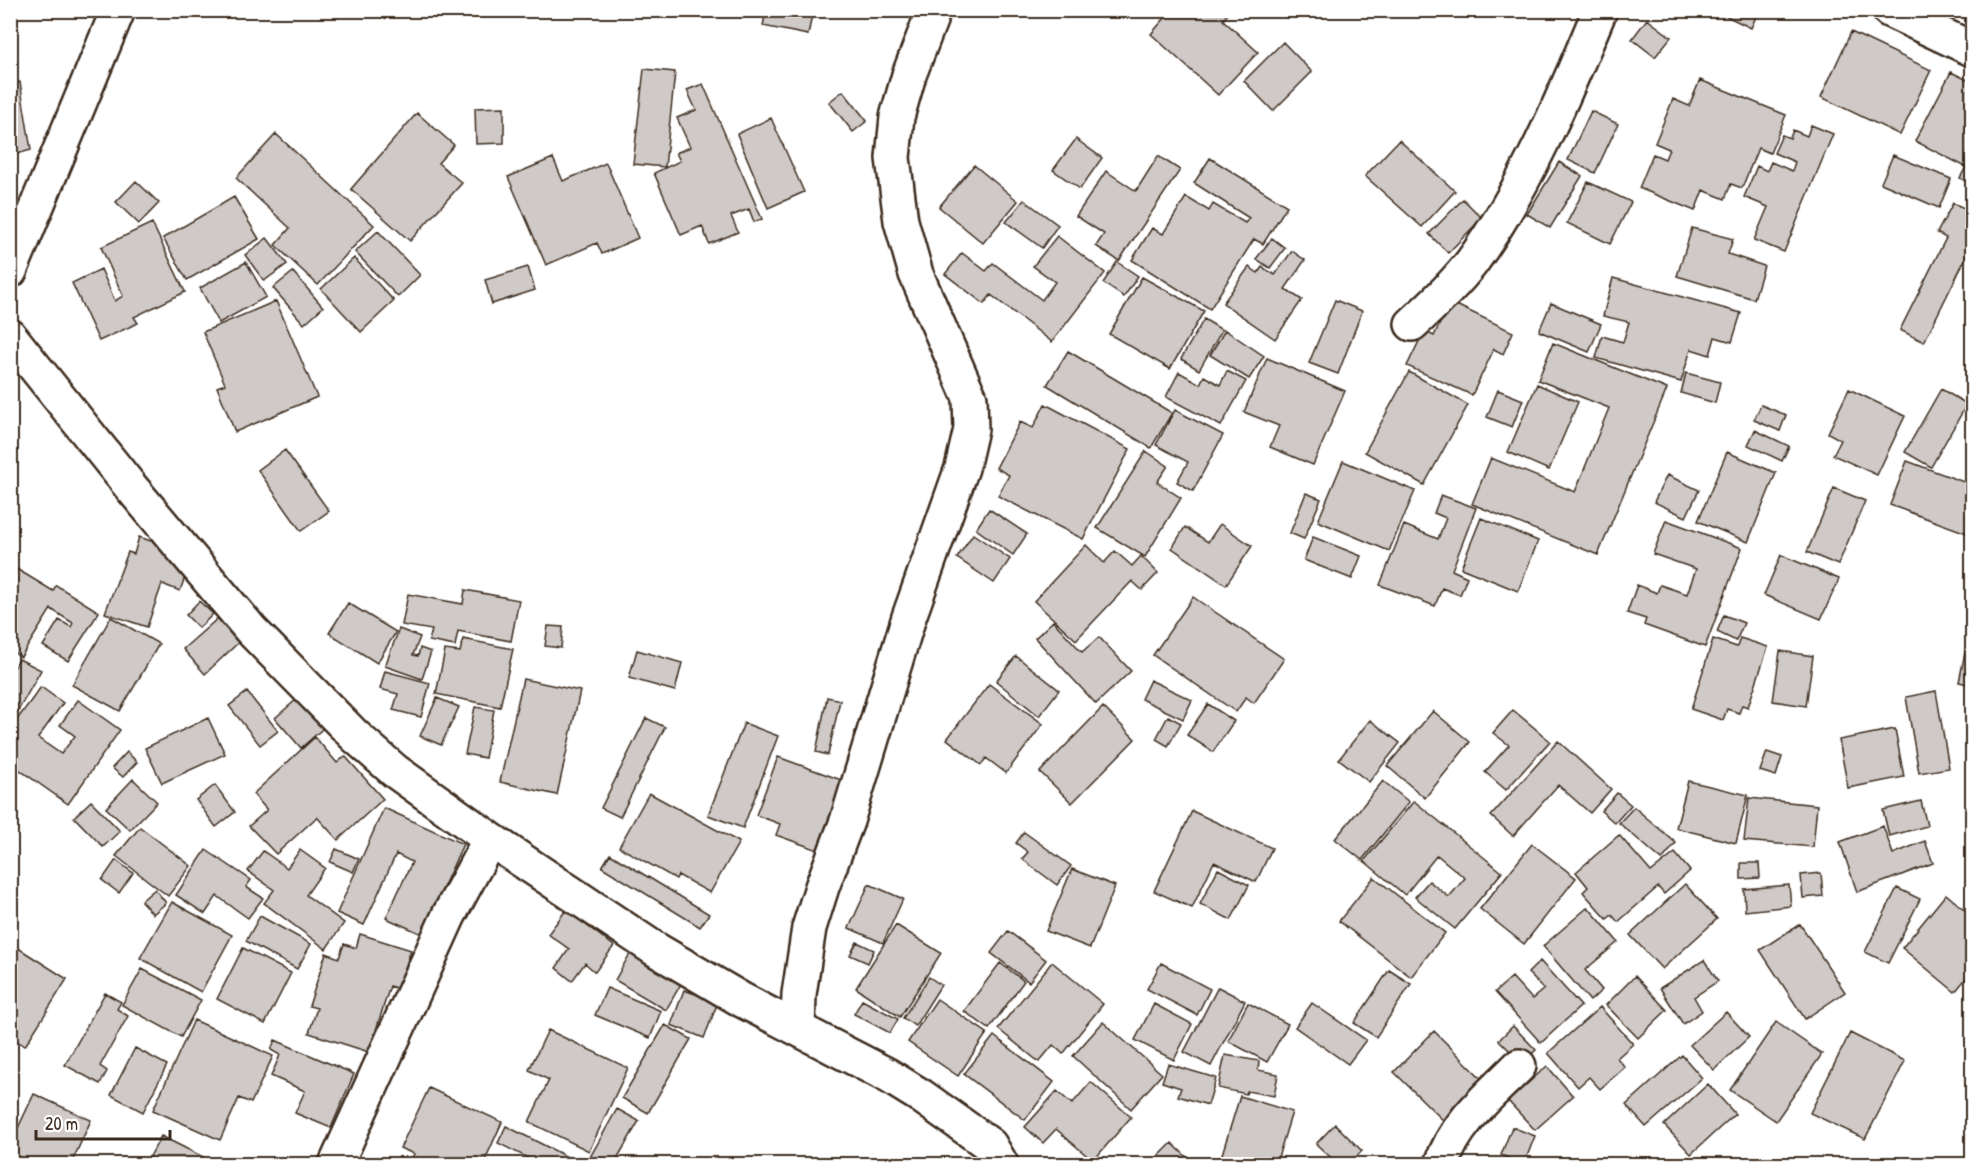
<svg xmlns="http://www.w3.org/2000/svg" width="1983" height="1175" font-family="'Patrick Hand',sans-serif">
<style>
.building{fill:#cfcac7;stroke:#3b2a1e;stroke-width:1.5}
.lines{fill:none;stroke-linecap:round;stroke-linejoin:round}
.minor-casing{stroke:#3b2a1e;stroke-width:38}
.minor{stroke:#fff;stroke-width:33}
</style>
<rect width="100%" height="100%" fill="#fff"/>
<filter id="ink" filterUnits="userSpaceOnUse"><feTurbulence type="fractalNoise" baseFrequency=".0167" numOctaves="2"/><feDisplacementMap in="SourceGraphic" scale="12" xChannelSelector="R" yChannelSelector="G"/><feConvolveMatrix kernelMatrix="1 2 1 2 8 2 1 2 1" color-interpolation-filters="sRGB"/></filter>
<g filter="url(#ink)">
<path class="building" d="M766 10H813L808 35 763 26Z
M1172 10H1231L1223 20 1258 52 1218 95 1151 34Z
M1714 10H1759L1751 28Z
M1647 19 1671 37 1655 57 1632 39Z
M1851 32 1931 70 1900 135 1821 97Z
M1283 42 1312 72 1273 111 1244 81Z
M644 69 675 72 665 167 633 164Z
M1951 72 1972 82V185L1960 178 1966 167 1915 141Z
M1700 80 1786 115 1770 153 1758 148 1742 188 1731 184 1725 199 1703 190 1695 211 1639 188 1653 154 1665 159 1669 149 1655 143 1673 99 1689 106Z
M20 82 31 150 10 156V83Z
M703 84 762 219 754 222 749 209 731 216 738 232 709 244 702 226 681 235 654 173 680 161 676 153 690 147 677 118 696 110 687 90Z
M843 91 867 121 853 132 829 102Z
M504 107V143L476 144 475 108Z
M1591 111 1618 124 1595 173 1568 160Z
M417 113 454 145 438 163 462 183 410 241 351 189Z
M771 118 804 192 768 208 737 134Z
M1811 125 1833 134 1784 252 1754 240 1768 207 1744 197 1757 166 1767 171 1771 162 1792 171 1795 162 1774 153 1782 135 1790 138 1793 130 1807 136Z
M276 134 374 225 318 285 275 245 290 228 236 178Z
M1076 139 1102 158 1080 189 1053 170Z
M1399 140 1455 191 1422 227 1365 176Z
M1893 155 1951 179 1939 208 1881 183Z
M1158 156 1180 170 1119 261 1096 246 1104 234 1076 216 1106 171 1136 191Z
M553 158 563 181 606 163 638 238 602 254 597 243 546 265 508 177Z
M1210 158 1287 206 1263 244 1254 239 1210 309 1132 260 1152 228 1163 234 1186 197 1209 211 1213 204 1245 223 1249 218 1194 183Z
M1559 162 1582 176 1550 228 1527 214Z
M974 165 1018 201 983 243 939 207Z
M136 181 159 203 139 224 116 202Z
M1588 182 1631 202 1610 244 1567 223Z
M234 197 259 239 187 280 163 238Z
M1463 199 1482 218 1448 253 1429 234Z
M1024 200 1058 225 1042 248 1006 222Z
M1953 203 1968 210 1972 203V245L1924 342 1900 330 1946 238 1937 233Z
M152 223 185 292 134 317 138 323 99 341 72 283 101 269 115 301 123 296 101 247Z
M1692 228 1733 239 1728 254 1764 266 1754 299 1677 276Z
M378 231 420 275 398 297 355 252Z
M1057 236 1105 273 1052 342 991 295 984 304 945 274 962 253 986 271 993 263 1042 300 1055 282 1033 266Z
M267 238 287 264 264 281 245 255Z
M1272 238 1285 248 1270 268 1256 259Z
M1292 251 1305 260 1285 289 1302 300 1275 339 1223 303 1249 267 1258 273 1262 267 1275 275Z
M354 258 394 301 361 332 321 289Z
M246 262 266 297 219 323 200 288Z
M1117 262 1138 276 1124 297 1103 283Z
M528 267 535 290 492 304 485 280Z
M293 272 323 307 304 324 273 288Z
M1142 277 1204 311 1170 369 1109 334Z
M1613 278 1741 313 1732 342 1715 337 1710 355 1691 349 1681 382 1596 358 1602 336 1623 342 1629 322 1603 316Z
M1335 300 1362 311 1338 374 1309 363Z
M276 301 317 397 235 432 217 387 225 384 203 332Z
M1450 302 1513 332 1503 354 1494 349 1472 395 1407 366 1424 331 1434 336Z
M1551 303 1601 324 1589 352 1539 331Z
M1204 319 1222 330 1199 370 1181 359Z
M1225 330 1264 356 1249 379 1210 355Z
M1553 343 1667 389 1598 555 1472 504 1491 458 1575 492 1609 408 1538 380Z
M1068 351 1172 413 1151 448 1047 385Z
M1267 358 1345 391 1313 465 1270 447 1279 426 1244 412Z
M1227 371 1246 381 1221 426 1166 397 1179 372 1200 384 1204 376 1220 385Z
M1409 372 1468 405 1424 485 1365 452Z
M1686 373 1720 382 1715 403 1681 393Z
M1537 384 1578 402 1549 470 1508 452Z
M1849 389 1905 416 1877 475 1833 455 1841 440 1828 433Z
M1941 389 1967 404 1931 467 1905 452Z
M1498 390 1523 400 1512 427 1487 417Z
M1045 404 1130 449 1083 539 998 496 1009 475 996 468 1020 422 1033 428Z
M1761 405 1786 415 1780 431 1754 420Z
M1175 410 1223 435 1193 491 1177 482 1188 462 1156 445Z
M1755 430 1789 446 1782 461 1748 445Z
M285 450 329 511 301 531 258 470Z
M1146 451 1168 466 1157 482 1181 498 1145 557 1097 528Z
M1727 452 1776 473 1748 542 1698 521Z
M1343 461 1415 491 1389 551 1318 521Z
M1907 461 1972 485V535L1890 505Z
M1667 475 1699 490 1686 517 1654 502Z
M1834 488 1865 501 1838 565 1807 552Z
M1306 493 1321 499 1304 539 1290 533Z
M1441 495 1476 508 1452 570 1467 577 1460 595 1442 588 1435 606 1380 585 1404 525 1438 539 1446 518 1434 513Z
M989 509 1027 534 1013 555 976 529Z
M1481 518 1538 541 1518 591 1461 568Z
M1666 520 1742 548 1705 647 1644 625 1646 619 1627 613 1637 585 1657 593 1660 585 1687 594 1696 569 1653 554Z
M1220 524 1252 546 1226 585 1172 548 1185 527 1208 542Z
M973 534 1010 559 994 583 957 558Z
M139 537 163 545 161 550 191 560 180 591 162 584 147 627 105 613 128 552 134 554Z
M1313 537 1361 556 1352 579 1304 560Z
M1086 545 1104 563 1115 551 1132 566 1141 556 1158 573 1142 590 1132 581 1076 640 1034 601Z
M1781 555 1839 579 1821 619 1764 595Z
M10 565 53 591 56 585 99 612 68 661 43 646 59 620 71 627 73 623 51 609 21 657 10 650Z
M465 590 519 600 511 641 458 631 455 646 429 641 432 630 402 625 408 594 463 604Z
M1193 597 1284 659 1254 703 1246 697 1236 712 1153 655Z
M199 601 213 614 199 628 186 615Z
M348 603 396 632 377 663 329 633Z
M1724 615 1744 623 1736 641 1717 632Z
M111 617 159 644 120 711 72 685Z
M218 618 239 642 205 674 183 649Z
M1972 618V685L1959 682Z
M1053 621 1082 652 1099 637 1131 671 1096 704 1035 638Z
M548 626 563 627 561 648 545 646Z
M399 629 420 637 413 655 418 656 420 648 431 652 422 679 385 666Z
M1740 638 1768 647 1748 707 1742 705 1739 713 1727 709 1723 720 1691 709 1713 639 1737 647Z
M463 639 513 649 500 707 436 694 445 650 460 652Z
M637 650 682 663 675 691 629 678Z
M1780 651 1813 656 1806 706 1773 701Z
M1016 656 1059 690 1039 716 996 681Z
M19 659 41 670 10 725V674Z
M385 671 430 683 421 717 393 710 398 694 380 689Z
M523 679 580 691 557 795 500 782Z
M1150 680 1192 700 1183 719 1141 699Z
M989 684 1043 724 1006 773 986 758 981 765 947 739Z
M41 687 63 703 38 738 61 754 75 736 60 725 78 700 120 730 68 804 10 763V729Z
M1936 691 1949 768 1919 773 1906 697Z
M247 692 278 731 260 745 229 706Z
M304 693 329 723 301 748 275 718Z
M827 697 840 700 828 755 816 752Z
M437 698 459 707 441 745 420 736Z
M1208 704 1234 721 1213 752 1187 735Z
M475 707 494 710 485 758 465 754Z
M1103 707 1135 739 1072 803 1040 772Z
M1513 710 1550 741 1506 790 1485 772 1509 745 1493 733Z
M1433 711 1470 742 1425 798 1387 766Z
M1969 714H1972V741Z
M1168 716 1181 723 1168 746 1156 739Z
M208 718 225 754 162 783 145 748Z
M646 718 665 727 620 817 601 808Z
M1370 720 1400 743 1369 782 1339 759Z
M744 723 778 736 743 828 708 815Z
M1895 729 1904 777 1848 788 1839 740Z
M315 737 337 763 345 756 383 799 338 840 317 817 276 854 249 826 267 810 253 794Z
M1558 741 1611 789 1590 813 1558 785 1513 836 1491 816Z
M127 752 137 762 123 777 112 768Z
M1767 752 1782 757 1776 776 1760 771Z
M778 757 844 781 818 850 776 835 780 824 756 815Z
M133 779 157 802 130 830 106 808Z
M1383 781 1409 802 1362 860 1335 839Z
M1688 781 1748 795 1736 843 1676 828Z
M215 785 235 812 216 827 196 800Z
M649 793 739 842 710 893 678 875 676 879 619 847Z
M1617 793 1631 805 1615 823 1601 811Z
M1749 798 1817 805 1813 847 1744 841Z
M91 801 120 831 103 847 74 817Z
M1414 801 1502 872 1455 929 1415 897 1429 881 1449 897 1465 878 1437 855 1405 895 1364 861Z
M1921 801 1927 826 1889 836 1883 810Z
M1634 807 1676 843 1662 860 1619 823Z
M384 808 463 844 422 934 386 918 412 862 396 854 364 925 337 913Z
M1192 811 1272 848 1256 882 1214 862 1192 908 1154 891Z
M1883 826 1893 854 1925 841 1933 863 1857 892 1840 842Z
M140 827 191 866 168 896 116 856Z
M1024 832 1071 866 1057 885 1022 859 1028 852 1016 843Z
M1619 835 1651 872 1675 853 1690 871 1664 894 1658 887 1618 922 1612 915 1607 919 1583 892 1588 887 1576 872Z
M1532 844 1576 878 1524 944 1480 909Z
M336 849 359 859 353 872 330 862Z
M206 850 251 880 246 887 263 898 248 918 217 896 205 914 176 895Z
M300 850 325 868 306 895 344 923 326 949 264 903 274 890 248 871 263 851 287 868Z
M610 854 709 914 700 927 602 867Z
M116 860 133 873 119 893 102 880Z
M1741 863H1759L1760 878 1741 879Z
M1072 869 1115 886 1090 948 1046 931Z
M1218 869 1249 885 1231 920 1200 904Z
M1821 873 1823 896 1803 898 1801 875Z
M1374 877 1445 933 1411 977 1339 921Z
M869 884 903 899 883 943 849 928Z
M1685 884 1717 919 1662 969 1630 935Z
M1789 885 1791 906 1745 911 1744 889Z
M1897 888 1920 899 1888 963 1865 952Z
M155 889 166 903 153 914 141 901Z
M1946 894 1972 916V971L1955 992 1902 948Z
M172 902 232 935 201 992 140 958Z
M1588 907 1618 942 1585 970 1602 990 1590 1001 1543 946Z
M566 910 614 946 595 972 585 963 572 981 556 968 569 949 548 934Z
M260 916 311 944 297 969 246 941Z
M1800 924 1845 992 1805 1019 1760 950Z
M896 925 941 953 900 1017 856 988Z
M1008 931 1046 960 1029 982 991 953Z
M360 934 411 950 398 989 390 986 369 1052 309 1033 317 1008 309 1006 326 953 339 958 344 944 356 948Z
M857 942 874 950 868 963 850 955Z
M15 946 67 979 25 1046 10 1037V953Z
M243 948 291 973 265 1024 217 999Z
M631 952 682 982 666 1010 615 980Z
M1704 960 1718 981 1694 997 1702 1011 1683 1024 1660 988Z
M1540 961 1581 1006 1541 1043 1495 992 1512 977 1532 999 1544 989 1528 973Z
M1052 962 1103 1004 1063 1054 1053 1045 1039 1062 998 1029Z
M1000 963 1024 981 989 1029 964 1011Z
M1161 963 1210 989 1197 1015 1147 989Z
M142 969 201 1000 181 1037 122 1005Z
M1389 970 1411 984 1376 1037 1354 1023Z
M1635 976 1667 1010 1638 1038 1606 1005Z
M929 977 941 985 915 1026 903 1018Z
M1218 987 1245 1001 1211 1066 1184 1052Z
M607 988 661 1011 650 1038 595 1015Z
M684 990 718 1002 704 1038 671 1025Z
M105 993 121 1002 117 1009 128 1016 100 1066 107 1071 100 1084 65 1065Z
M937 999 987 1033 958 1076 908 1042Z
M862 1000 898 1019 890 1033 854 1014Z
M1248 1003 1288 1024 1267 1062 1228 1041Z
M1312 1003 1366 1040 1348 1064 1295 1027Z
M1154 1004 1192 1024 1174 1060 1135 1040Z
M1600 1007 1633 1044 1617 1058 1625 1067 1600 1089 1589 1077 1578 1087 1548 1053Z
M1726 1012 1749 1037 1714 1070 1690 1045Z
M194 1020 273 1056 251 1103 239 1098 220 1140 153 1110Z
M1103 1022 1162 1074 1131 1109 1073 1056Z
M1776 1022 1822 1054 1776 1121 1730 1090Z
M665 1025 691 1039 648 1113 622 1098Z
M1513 1026 1536 1050 1522 1063 1499 1040Z
M548 1030 628 1068 589 1151 529 1122 549 1080 529 1070Z
M1434 1031 1494 1091 1454 1131 1394 1072Z
M1850 1033 1905 1061 1865 1139 1810 1113Z
M994 1036 1054 1082 1025 1120 964 1074Z
M275 1040 354 1074 331 1128 295 1113 305 1091 271 1076 280 1055 271 1050Z
M135 1048 167 1065 143 1112 111 1095Z
M1225 1055 1259 1061 1258 1070 1278 1074 1274 1096 1247 1091 1246 1094 1218 1088Z
M1682 1055 1702 1078 1646 1127 1626 1105Z
M1168 1064 1216 1078 1208 1105 1178 1096 1181 1088 1162 1082Z
M1547 1066 1573 1096 1535 1130 1508 1101Z
M1091 1082 1131 1117 1093 1161 1056 1129 1043 1143 1025 1127 1057 1091 1072 1104Z
M1708 1084 1735 1114 1691 1154 1664 1125Z
M429 1088 502 1122 485 1160 481 1159 478 1164H409L414 1154 400 1148Z
M34 1094 91 1120 71 1164H10V1145Z
M1240 1096 1292 1112 1276 1164H1219Z
M617 1109 639 1121 614 1164H599L589 1159Z
M1335 1124 1362 1151 1349 1164H1338L1316 1144Z
M506 1126 581 1164H540L498 1143Z
M1512 1127 1535 1136 1524 1164 1501 1155Z
M161 1136 217 1164H146Z
M1172 1143 1194 1164H1151Z"/>
<g class="lines">
<g class="minor-casing">
<path id="minor" d="M1889 10 1972 49
M10 271 118 10
M1412 324C1433 305 1454 285 1472 262 1527 186 1564 96 1600 10
M10 336 130 486 251 630 355 736 395 771 490 839 655 949 742 1000 887 1075 921 1096 990 1145 1001 1164
M798 1029 799 994 809 928 822 887 847 821 909 617 962 468 971 429 970 398 916 274 901 221 893 158 897 117 909 75 934 10
M336 1164 449 915 490 839
M1442 1164C1454 1124 1490 1095 1519 1066"/>
</g>
<use href="#minor" class="minor"/>
</g>
</g>
<rect width="1983" height="1175" fill="none" stroke="#fff" stroke-width="36"/>
<rect x="18" y="18" width="1947" height="1139" fill="none" stroke="#3b2a1e" stroke-width="2" filter="url(#ink)"/>
<path d="M36 1130v9h134v-9" fill="none" stroke="#3b2a1e" stroke-width="3"/>
<text x="45" y="1130" font-size="18" fill="#3b2a1e" stroke="#ffffff" stroke-width="4.5" paint-order="stroke">20 m</text>
</svg>
